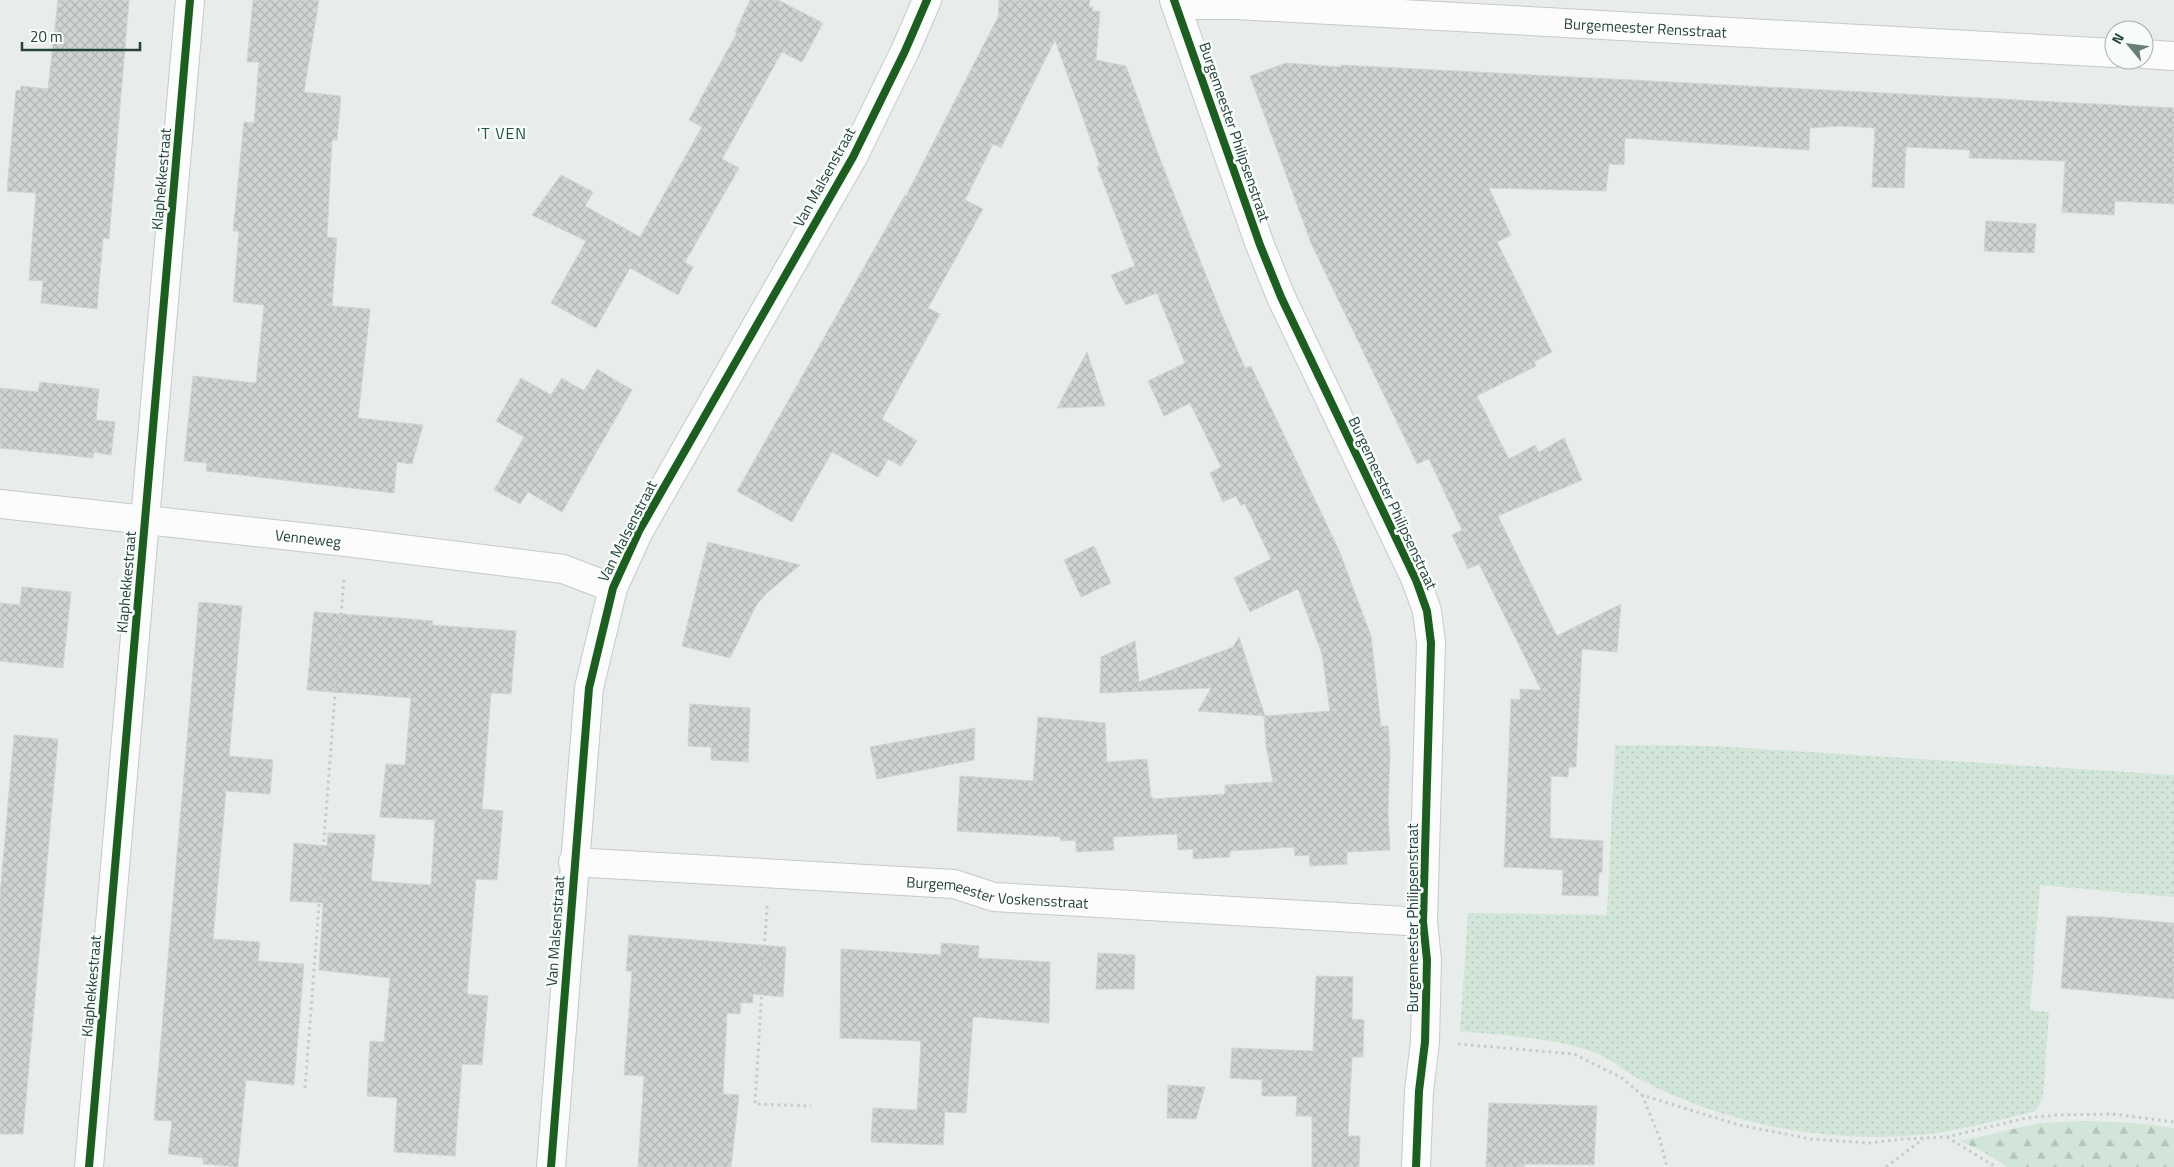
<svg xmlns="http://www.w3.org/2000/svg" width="2174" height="1167" font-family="'Titillium Web',sans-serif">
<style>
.grass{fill:url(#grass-dots)}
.forest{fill:url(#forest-firs)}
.building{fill:url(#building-cross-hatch);stroke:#d1d6d4}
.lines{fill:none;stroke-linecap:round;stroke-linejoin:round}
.minor-casing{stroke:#c5cac8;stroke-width:30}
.path{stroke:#c3ccca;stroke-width:3;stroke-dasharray:2.5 4;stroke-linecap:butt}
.minor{stroke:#fcfcfc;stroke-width:28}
.cycleway-casing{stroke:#f7fbf9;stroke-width:11}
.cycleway{stroke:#1b5e20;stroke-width:8}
.labels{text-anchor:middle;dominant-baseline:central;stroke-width:5;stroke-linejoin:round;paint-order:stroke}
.street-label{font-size:15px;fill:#24423a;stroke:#f7fbf9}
.neighbourhood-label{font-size:16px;letter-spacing:1px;fill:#1f5548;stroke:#f7fbf9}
</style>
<defs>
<pattern id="grass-dots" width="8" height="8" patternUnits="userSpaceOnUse" patternTransform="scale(1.25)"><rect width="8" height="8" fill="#d1e6d8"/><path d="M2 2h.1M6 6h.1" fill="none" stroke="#b3c6ba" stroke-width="1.8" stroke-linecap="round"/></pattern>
<pattern id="forest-firs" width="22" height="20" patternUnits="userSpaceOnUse" patternTransform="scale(1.25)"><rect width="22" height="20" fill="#d1e6d8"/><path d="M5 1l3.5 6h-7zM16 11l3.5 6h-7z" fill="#b3c6ba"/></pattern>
<pattern id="building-cross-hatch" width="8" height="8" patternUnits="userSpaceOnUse" patternTransform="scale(1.25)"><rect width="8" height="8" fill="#cfd4d2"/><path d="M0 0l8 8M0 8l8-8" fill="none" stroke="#b2b7b5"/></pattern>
</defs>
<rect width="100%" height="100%" fill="#e8edeb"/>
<path class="grass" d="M1615 745 1714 746 2174 775V897L2040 885 2030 1010 2049 1012 2043 1098 2035 1111C2008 1118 1981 1125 1954 1130 1881 1144 1791 1136 1721 1113 1693 1104 1666 1093 1641 1080 1627 1073 1615 1062 1602 1056 1562 1037 1504 1036 1460 1031L1468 913 1607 915Z"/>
<path class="forest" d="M2088 1121 2135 1123 2174 1128V1167H2007L1982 1151 1960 1141 2039 1123Z"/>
<path class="building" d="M58 0H129L109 239 103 238 97 309 41 303 43 281 29 280 36 193 7 191 16 90 20 91 21 86 48 89Z
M253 0H319L304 92 341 96 337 140H332L327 237 337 238 332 306 370 309 358 418 423 425 412 464 397 462 394 493 206 471 207 463 184 461 193 376 256 383 264 305 233 302 239 231H233L244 122 254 123 259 62H247Z
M750 0H778L823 23 802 62 782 52 722 159 739 168 685 262 693 267 678 295 630 268 596 328 551 303 586 241 532 215 561 175 593 192 585 206 640 237 702 127 689 120 737 33 735 32Z
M999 0H1090L1089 7H1093L1092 11H1100L1096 60 1126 66 1160 159 1219 308 1245 368 1251 366 1339 550 1371 636 1381 726H1388L1390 754 1388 813 1390 850 1347 852V864L1310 866 1309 855 1295 856 1294 847 1230 851V857L1193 859V849L1178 850 1177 834 1113 837 1114 850 1076 852V840L1061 841 1060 837 957 831 960 776 1033 781 1038 717 1105 723 1107 762 1147 759 1151 797 1154 799 1225 794V785L1273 782 1266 745 1264 716 1330 711 1322 654 1298 589 1250 612 1234 578 1271 559 1245 504 1241 506 1236 496 1223 502 1210 473 1221 467 1190 403 1164 416 1148 381 1185 363 1157 293 1126 305 1118 291 1111 275 1135 266 1097 167 1100 166 1055 40 1001 148 993 144 965 200 983 209 928 308 940 314 882 419 917 441 901 466 888 459 878 477 832 452 792 522 737 491 905 195 906 196 998 17Z
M1286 63 1341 67V65L2174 108V204L2115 201 2114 215 2062 212 2065 161 1969 158 1970 150 1906 147 1904 188 1872 187 1875 128 1839 126 1810 128 1809 150 1625 138 1624 165 1609 164 1606 191 1489 188 1511 235 1497 242 1552 352 1534 362 1536 366 1477 396 1509 459 1535 445 1539 452 1564 438 1582 480 1498 516 1557 636 1621 604 1617 652 1582 649 1576 767H1569L1568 777 1551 776 1550 838 1603 841 1602 872 1599 873 1598 896 1562 895 1563 870 1504 867 1511 699 1520 700V689L1541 690 1479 564 1468 569 1452 535 1462 530 1429 459 1417 464 1311 243 1250 76Z
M1986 221 2036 224 2034 253 1984 251Z
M1087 352 1105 406 1057 408Z
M597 369 632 390 562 512 528 492 520 504 494 490 524 437 496 421 521 378 551 395 562 378 584 391Z
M40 382 99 389 96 420 115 422 111 455 94 452 93 458 0 448V388L38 392Z
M708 542 800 565 767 593 757 604 730 658 682 646Z
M1094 546 1111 583 1081 597 1064 560Z
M22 587 71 592 63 668 0 661V603L20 605Z
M199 602 242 606 229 756 273 760 270 794 226 791 213 939 260 942 258 961 304 964 294 1085 246 1080 238 1167 203 1164V1158L168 1154 172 1121 154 1120Z
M314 612 398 618 433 621 432 625 516 631 511 694 491 693 482 809 503 811 500 845 497 880 476 879 467 994 488 996 482 1065 462 1064 455 1156 394 1152 397 1098 367 1096 370 1041 384 1042 390 978 319 970 323 903 290 901 294 843 327 846 328 833 375 835 371 881 431 885 435 820 380 817 386 764 405 765 411 698 307 690Z
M1239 637 1265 716 1198 711 1211 688 1100 693 1101 657 1135 641 1139 682 1233 647Z
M690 704 750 708 748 762 711 760V747L688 746Z
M975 728 974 760 877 779 870 747Z
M14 735 58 739 23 1134H0V896Z
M2067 916 2103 917 2174 923V999L2061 988Z
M629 935 786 947 783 997 753 994V1003H741L740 1014 727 1013 723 1094 739 1095 731 1167H638L644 1076 624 1075 632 971H626Z
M941 943 979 946 978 958 1050 962 1049 1023 973 1017 966 1113 945 1112 943 1145 871 1142 873 1108 917 1110 921 1041 840 1038 841 949 941 955Z
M1098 953 1135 955 1134 989H1096Z
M1316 976 1353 977 1352 1019 1364 1020 1363 1057H1352L1348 1136H1360L1359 1167H1312V1116H1296L1297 1096H1262V1080L1230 1078 1232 1048 1313 1051Z
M1168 1085 1205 1087 1196 1119 1167 1118Z
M1489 1103 1597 1106 1594 1165 1524 1164V1167H1486Z"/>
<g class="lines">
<g class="minor-casing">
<g id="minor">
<path d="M1174 0 1260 245 1281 297 1416 580 1427 611 1431 643 1423 922 1427 960 1425 1042 1419 1091 1416 1167"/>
<path id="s1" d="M1176 5H1238L2114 53"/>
<path d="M2144 54 2174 56"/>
<path id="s2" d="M0 504 346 542 563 569 613 588"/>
<path id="s3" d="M573 862 954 884 994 897 1423 922"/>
<path d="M89 1167 190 0"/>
<path d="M551 1167 589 688 613 588 639 531 853 157 905 51 927 0"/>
</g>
</g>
<path class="path" d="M767 906 755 1104 811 1106
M1458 1044 1574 1054 1622 1078 1642 1095 1739 1125 1811 1139 1870 1143 1902 1139 1946 1137 2027 1118 2058 1115 2113 1114 2174 1122
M305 1088 344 577
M1642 1095 1659 1136 1667 1167
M1947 1137 1996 1167
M1886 1167 1923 1139"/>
<use href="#minor" class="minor"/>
<g class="cycleway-casing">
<path id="cycleway" d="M1174 0 1260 245 1281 297 1416 580 1427 611 1431 643 1423 922 1427 960 1425 1042 1419 1091 1416 1167
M89 1167 190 0
M551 1167 589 688 613 588 639 531 853 157 905 51 927 0"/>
</g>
<use href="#cycleway" class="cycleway"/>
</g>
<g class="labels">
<g class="street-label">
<text stroke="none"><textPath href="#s1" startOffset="470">Burgemeester Rensstraat</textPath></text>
<text transform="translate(1235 132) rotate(71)">Burgemeester Philipsenstraat</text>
<text transform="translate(824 177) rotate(-61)">Van Malsenstraat</text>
<text transform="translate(161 179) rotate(-85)">Klaphekkestraat</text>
<text transform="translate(1393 503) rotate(65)">Burgemeester Philipsenstraat</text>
<text transform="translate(627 531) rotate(-63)">Van Malsenstraat</text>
<text stroke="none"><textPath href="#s2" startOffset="310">Venneweg</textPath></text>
<text transform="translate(126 582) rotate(-85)">Klaphekkestraat</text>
<text stroke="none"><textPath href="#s3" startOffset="426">Burgemeester Voskensstraat</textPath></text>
<text transform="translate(1412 918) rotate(-90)">Burgemeester Philipsenstraat</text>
<text transform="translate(555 931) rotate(-86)">Van Malsenstraat</text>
<text transform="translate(91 986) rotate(-85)">Klaphekkestraat</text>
</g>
<g class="neighbourhood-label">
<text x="502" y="133">'T VEN</text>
</g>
</g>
<g transform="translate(2129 45) rotate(299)"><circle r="24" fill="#f7fbf9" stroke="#a3b1ad"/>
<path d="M0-4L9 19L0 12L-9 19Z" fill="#697e78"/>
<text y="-8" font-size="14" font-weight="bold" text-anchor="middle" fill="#24423a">N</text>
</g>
<path d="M22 42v8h118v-8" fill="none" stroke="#24423a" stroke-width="2.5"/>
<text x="30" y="42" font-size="15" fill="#24423a" stroke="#f7fbf9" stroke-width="4" paint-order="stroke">20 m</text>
</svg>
